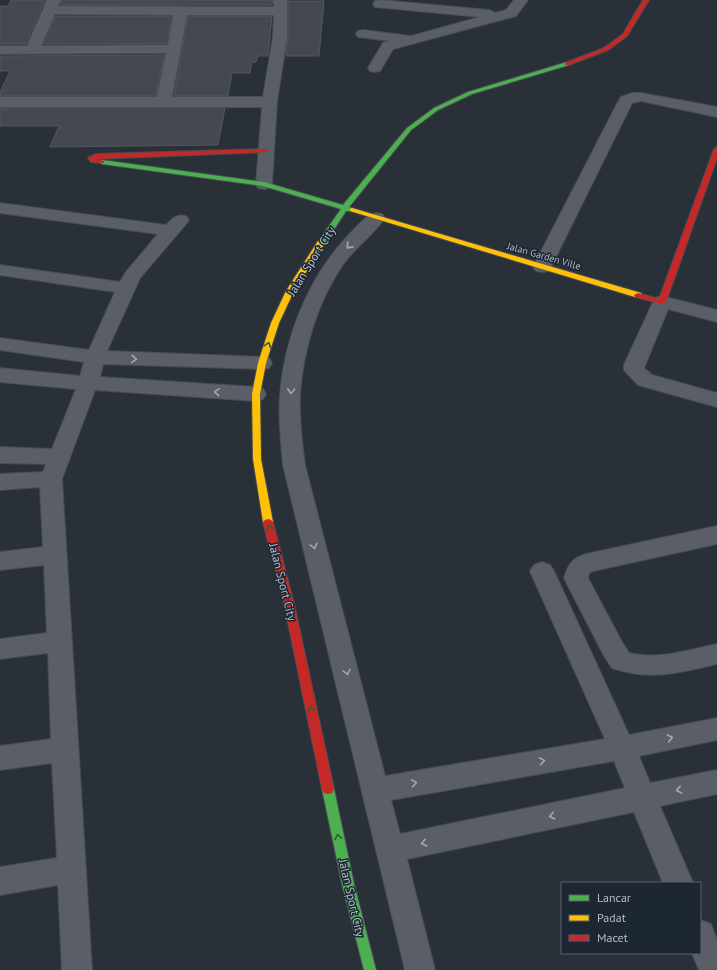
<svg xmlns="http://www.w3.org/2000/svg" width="717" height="970" font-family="'PT Sans',sans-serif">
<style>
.building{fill:#444950;stroke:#52575f}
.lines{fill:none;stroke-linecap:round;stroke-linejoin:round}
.street-casing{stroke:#484c53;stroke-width:2}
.fast-casing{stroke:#484c53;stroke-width:2}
.slow-casing{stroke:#484c53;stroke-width:2}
.jam-casing{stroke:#484c53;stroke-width:2}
.street{fill:#5a5e66;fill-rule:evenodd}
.fast{fill:#4caf50;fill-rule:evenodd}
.slow{fill:#ffc107;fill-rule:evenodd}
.jam{fill:#c62828;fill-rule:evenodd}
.oneway{stroke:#a2a9b5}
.oneway2{stroke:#305d3f}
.labels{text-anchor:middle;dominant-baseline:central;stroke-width:3;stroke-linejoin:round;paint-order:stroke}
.far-street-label{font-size:10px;fill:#b4bcc9;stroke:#1d2633}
.street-label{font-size:12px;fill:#b4bcc9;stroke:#1d2633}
</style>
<rect width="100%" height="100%" fill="#2a3038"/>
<path class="building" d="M11 0H45L26 44H0V6H8Z
M62 0H268L272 1V5H60Z
M288 1H324L319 56H286L288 37Z
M56 16H171L167 44H43Z
M188 16H272L268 56H258L256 62H252L250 73H232L228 96H174Z
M164 55 156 96H0V92L10 71H0V56Z
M0 108H225L218 145 50 147 59 126H0Z"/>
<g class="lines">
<g class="street-casing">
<path id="street" d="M47 0H61L58 6 274 7 273 0H287V37L277 101 272 184 270 188 264 189 258 188 256 184 262 107H0V97H157L166 53 0 54V46H27ZM55 14 173 15 168 45 41 46ZM187 15H274L273 37 263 97H172Z
M380 0 489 10 495 13 506 10 514 0H528L516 16 393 49 380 71 375 72 370 71 368 68 383 43 391 41 358 37 356 34 358 31 363 30 411 36 480 17 375 7 373 4 375 1Z
M632 93H641L717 107V117L641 101 632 103 551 267 548 271 542 272 536 271 533 267 619 100 621 97Z
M0 203 166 225C173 218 176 214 186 216L189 220 186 224 140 278 107 351 262 357 269 358 272 363 269 368 262 369 103 364 100 377 256 387 263 389 266 394 263 399 256 401 95 390 62 479 92 970H62L58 885 0 895V867L57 858 52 763 0 770V746L51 739 48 653 0 659V639L47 633 44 565 0 570V552L43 547 40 487 0 490V474L43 472 46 464 0 463V447L52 449 76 389 0 382V368L80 376 84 362 0 350V338L89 350 115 292 0 275V265L120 282 126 272 158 234 0 213Z
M376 213 382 214 385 218C373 235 356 247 344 263 318 300 303 350 300 395 299 418 302 442 305 465L385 776 605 739 530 571 534 565 542 562 550 565 554 571 629 735 717 718V740L639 756 650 783 717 770V794L660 806 693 883H663L634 812 407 859 435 970H405L283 465C281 442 278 418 280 395 284 340 307 281 344 240 353 231 364 216 376 213ZM614 761 625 788 400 834 391 800Z
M662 296 717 310V322L668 309 644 368 652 375 717 393V407L638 385 624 370V365L653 302 655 298Z
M717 526V544L593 571 589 573 588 578 622 642 629 653C658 660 689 650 717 644V664C679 673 650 681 612 668L604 656 564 578C568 565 572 558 586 554Z
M700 920 711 924 717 940V970H699L692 953H700Z"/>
</g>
<g class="fast-casing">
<path id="fast" d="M567 62 570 64 569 65 472 94 438 110 411 130 349 207 354 209V211H346L324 245H321L317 243 341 209 263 186 102 164 99 162 102 160 264 182 343 205 407 128 434 108 468 92Z
M328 784 332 785 334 789 354 884 376 970H364L342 884 322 789 324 785Z"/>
</g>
<g class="slow-casing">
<path id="slow" d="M352 208 641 293 642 295 638 297H635L350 211V209Z
M318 241H321L325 243 294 291 279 323 266 363 260 394 261 459 273 522 271 524H265L263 522 253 459 252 394 258 363 271 323 286 291Z"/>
</g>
<g class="jam-casing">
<path id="jam" d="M643 0H649L627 36 608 50 569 65H565V63L604 48 623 34Z
M717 147V158L666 302 662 304 635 297 634 295 638 293 659 299 714 149Z
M266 149 269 151 268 152 95 159 104 161V163L91 162 88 158 96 154Z
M268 519 271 520 273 522 295 608 334 789 332 793 328 794 324 793 322 789 285 608 263 522 265 520Z"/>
</g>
<use href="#street" class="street"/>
<use href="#fast" class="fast"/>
<use href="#slow" class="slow"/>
<use href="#jam" class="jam"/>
</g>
<defs><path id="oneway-chevron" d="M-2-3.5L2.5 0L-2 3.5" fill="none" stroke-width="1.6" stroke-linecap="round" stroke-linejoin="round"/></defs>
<g class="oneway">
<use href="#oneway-chevron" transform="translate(349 246) rotate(132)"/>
<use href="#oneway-chevron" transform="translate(134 359) rotate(2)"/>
<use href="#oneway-chevron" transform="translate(291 391) rotate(93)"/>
<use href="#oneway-chevron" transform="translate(217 392) rotate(-176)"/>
<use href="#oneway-chevron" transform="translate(314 546) rotate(76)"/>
<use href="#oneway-chevron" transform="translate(347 672) rotate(76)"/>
<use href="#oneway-chevron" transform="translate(670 738) rotate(-11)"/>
<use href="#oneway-chevron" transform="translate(542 761) rotate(-10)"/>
<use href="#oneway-chevron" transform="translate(414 783) rotate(-10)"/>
<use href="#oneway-chevron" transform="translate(679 790) rotate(168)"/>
<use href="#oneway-chevron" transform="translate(552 816) rotate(168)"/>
<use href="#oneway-chevron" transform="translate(424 843) rotate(168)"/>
</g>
<g class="oneway2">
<use href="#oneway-chevron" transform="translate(268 345) rotate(-72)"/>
<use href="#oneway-chevron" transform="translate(270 528) rotate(-104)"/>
<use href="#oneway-chevron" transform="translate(311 709) rotate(-102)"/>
<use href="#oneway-chevron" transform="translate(338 837) rotate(-102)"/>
</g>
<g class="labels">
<g class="far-street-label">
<text transform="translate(544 256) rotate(16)">Jalan Garden Ville</text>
</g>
<g class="street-label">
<text transform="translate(311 261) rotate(-58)">Jalan Sport City</text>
<text transform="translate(283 582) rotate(76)">Jalan Sport City</text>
<text transform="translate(352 898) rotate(77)">Jalan Sport City</text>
</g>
</g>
<rect x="561" y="882" width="140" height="72" fill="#1d2633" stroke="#59626f"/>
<rect x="569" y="895" width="20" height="6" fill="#4caf50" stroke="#59626f"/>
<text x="597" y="902" font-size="12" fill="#b4bcc9">Lancar</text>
<rect x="569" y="915" width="20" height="6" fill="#ffc107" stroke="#59626f"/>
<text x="597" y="922" font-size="12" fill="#b4bcc9">Padat</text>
<rect x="569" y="935" width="20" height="6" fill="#c62828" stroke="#59626f"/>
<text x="597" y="942" font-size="12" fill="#b4bcc9">Macet</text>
</svg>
